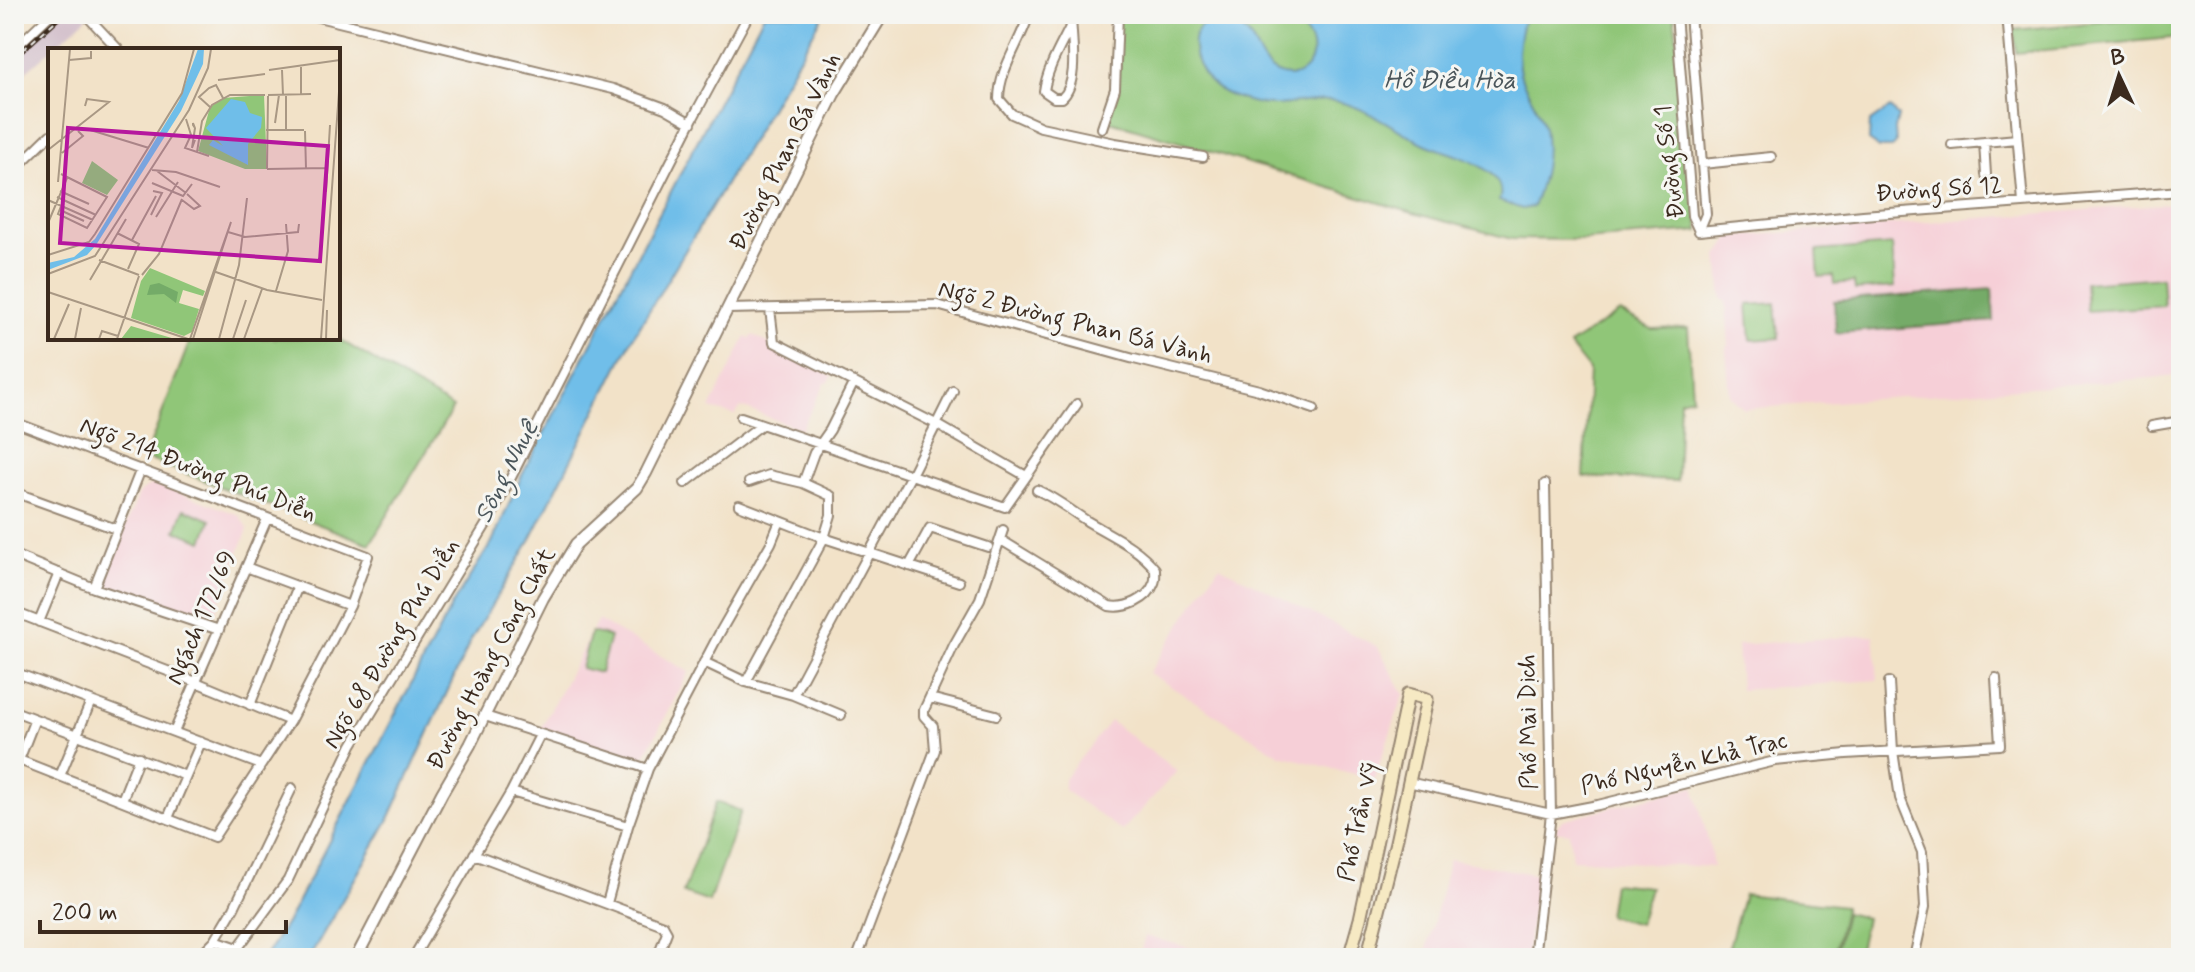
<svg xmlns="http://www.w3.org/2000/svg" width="2195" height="972" font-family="Mynerve,sans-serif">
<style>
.built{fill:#f6cfd7}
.industrial{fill:#d1bdc9}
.green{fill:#90c678;stroke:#66784b;stroke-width:2}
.forest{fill:#74ab68;stroke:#586a43;stroke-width:2}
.water{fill:#6fbee9;stroke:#557484;stroke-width:2}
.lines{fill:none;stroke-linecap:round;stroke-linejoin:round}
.minor-casing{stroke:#968673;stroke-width:12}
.tertiary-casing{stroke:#968673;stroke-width:14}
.secondary-casing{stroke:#968673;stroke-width:15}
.minor{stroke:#fff;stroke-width:8}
.tertiary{stroke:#fff;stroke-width:10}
.secondary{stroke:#f6e9c3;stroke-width:11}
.rail-casing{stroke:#3b2a1e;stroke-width:5}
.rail{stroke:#f6f6f2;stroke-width:2;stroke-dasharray:6;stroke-linecap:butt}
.labels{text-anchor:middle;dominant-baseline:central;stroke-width:6;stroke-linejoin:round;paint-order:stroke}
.street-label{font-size:24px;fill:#3b2a1e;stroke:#f6f6f2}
.water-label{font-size:26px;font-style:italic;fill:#4b565b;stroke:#f6f6f2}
.inset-road{fill:none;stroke:#a99884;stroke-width:2}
.view{fill:#b5179e;fill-opacity:0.15;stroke:#b5179e;stroke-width:4}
.inset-edge{fill:none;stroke:#3b2a1e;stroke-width:4}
</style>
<rect width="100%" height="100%" fill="#f6f6f2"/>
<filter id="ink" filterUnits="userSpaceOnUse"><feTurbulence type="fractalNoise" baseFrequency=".0125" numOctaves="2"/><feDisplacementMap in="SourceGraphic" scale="16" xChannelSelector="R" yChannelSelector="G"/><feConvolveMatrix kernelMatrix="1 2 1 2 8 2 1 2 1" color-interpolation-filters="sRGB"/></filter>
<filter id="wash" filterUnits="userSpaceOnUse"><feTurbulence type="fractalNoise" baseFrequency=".006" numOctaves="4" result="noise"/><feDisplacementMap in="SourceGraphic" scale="32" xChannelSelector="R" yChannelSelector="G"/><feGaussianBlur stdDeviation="1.8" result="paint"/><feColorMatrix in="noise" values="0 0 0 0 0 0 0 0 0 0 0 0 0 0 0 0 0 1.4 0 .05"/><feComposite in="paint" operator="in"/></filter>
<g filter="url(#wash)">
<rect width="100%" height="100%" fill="#f2e2c8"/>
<path class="built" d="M2177 203 2181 207V370L2176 376 1744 409 1730 396 1726 349 1729 345 1726 302 1722 299 1718 256 1731 237Z
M753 335 832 376 828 383H825L801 429 741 407 735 415 710 409 746 337 750 339Z
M154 483 239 515 248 529 214 615 203 619 109 586 103 576 140 492Z
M1219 566 1378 647 1404 694 1374 779 1280 755 1149 673Z
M598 620 689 672 641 763 540 730Z
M1874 635 1878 680 1740 690 1737 645Z
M1110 721 1177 771 1122 831 1064 790V779Z
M1694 786 1710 848 1713 867 1572 859 1569 833 1554 831 1562 820Z
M1449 859 1538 875 1526 958H1425Z
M1145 936 1228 958H1139Z"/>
<path class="industrial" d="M61 14H91L14 82V57Z"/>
<path class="green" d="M1117 14H1674L1699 231 1584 240 1512 239 1413 213 1110 121Z
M2181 14V37L2016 53 2014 30Z
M1892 245 1895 287 1855 290 1854 282 1834 284 1833 276 1819 277 1817 251Z
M2162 277 2164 306 2087 311 2085 283Z
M1776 303 1779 338 1751 340 1748 305Z
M1620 312 1652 329 1688 328 1692 397 1680 400 1677 481 1584 477 1589 370 1569 345Z
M191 338H337L453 408 370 544 145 458Z
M184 509 211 520 203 541 176 531Z
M591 632 610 637 600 673 581 668Z
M716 802 741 811 709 902 683 893Z
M1613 883 1650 887 1639 924 1608 916Z
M1744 894 1845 906 1833 958H1762L1728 950Z
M1845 913 1866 918 1857 958H1834Z"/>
<path class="forest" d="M1992 289 1994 321 1836 333 1834 301Z"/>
<path class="water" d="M764 14H824L753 138 632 339 529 543 471 640 388 821 309 958H264L288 920 453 603 492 542 522 475Z
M1288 14H1525C1519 36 1514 60 1523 82 1530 97 1540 111 1544 128 1549 157 1543 180 1533 207L1522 209 1499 201C1503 190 1499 182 1491 174 1473 158 1446 153 1425 144 1397 131 1373 111 1343 103 1319 96 1295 106 1270 105 1260 105 1250 102 1240 99 1229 96 1217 90 1209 81 1201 72 1195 60 1194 48 1193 40 1195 32 1201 26 1215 11 1237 21 1248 35 1259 48 1260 65 1277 73 1299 84 1318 64 1311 42 1306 30 1297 22 1288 14Z
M1890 108 1898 116 1895 129 1896 143 1892 148H1879L1869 141 1870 122Z"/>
</g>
<g filter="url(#ink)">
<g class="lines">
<g class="minor-casing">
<path id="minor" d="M306 14 613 89 665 108 691 123
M1029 14C1021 42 999 69 999 99L1012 114 1041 127 1115 143 1203 157
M1071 14C1071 37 1080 82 1062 98H1054L1044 91C1047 68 1061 46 1071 25
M1676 14 1692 216 1699 231
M1690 14 1706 214 1699 231
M2007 14 2023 203
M87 16 119 50
M14 49 51 14
M1102 128 1115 89 1118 14
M1984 142 1986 175
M1952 145 2017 139
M1702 164 1771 157
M14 170 50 135
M1699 231 1863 215 2181 191
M727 309 937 305 1134 359 1259 390 1314 409
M770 309 774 342 936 424 1026 476
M741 417 1005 507 1077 404
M14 422 368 556 350 606 290 721 214 837 14 758
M2152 426 2181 421
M685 483 761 425
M803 483 814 453 830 430 854 382
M14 492 116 529
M739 505 824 538 959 582
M1001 540 1109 606C1126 609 1148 600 1154 583 1156 579 1155 574 1155 569 1138 547 1110 535 1087 521 1070 510 1055 498 1037 490
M14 555 94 588 219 630
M909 566 930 528 988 547
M246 567 350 606
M94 588 141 469
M14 612 196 682 290 721
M39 622 59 573
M704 662 746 682 793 695 841 715
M14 672 261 765
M746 682 824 538 831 515V496L803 483 769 475 749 482
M1889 682 1893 751 1900 798 1922 852 1925 907 1914 958
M793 695 911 475 953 391
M930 698 996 715
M250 705 298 586
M14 711 186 776
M485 716 648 769
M174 732 267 519
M19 760 35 719
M60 776 91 701
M1408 782 1551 814 1598 805 1775 761 1846 754 2000 745 1996 678
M511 792 628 826
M122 800 139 757
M168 818 201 742
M474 854 663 925 667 932 657 958
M607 903 628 826 648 769 719 634 771 543 780 521
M215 940 238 948 288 880 352 745 493 513 693 118 749 14
M197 958 215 940 234 908 292 788
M413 958 511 792 540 735
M857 958 935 750 933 726 924 716V710L954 645 980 599 1003 530
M1534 958 1551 814 1545 484"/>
</g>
<g class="tertiary-casing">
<path id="tertiary" d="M356 958 442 793 470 745 543 598 576 544 637 488 646 473 834 94 883 14"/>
</g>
<g class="secondary-casing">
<path id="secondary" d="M1349 958 1360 919 1408 694 1427 699 1396 842 1367 958"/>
</g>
<use href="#minor" class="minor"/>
<use href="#tertiary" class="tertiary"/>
<use href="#secondary" class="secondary"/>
<g class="rail-casing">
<path id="rail" d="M14 58 63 14"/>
</g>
<use href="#rail" class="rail"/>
</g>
</g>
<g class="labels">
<g class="street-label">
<text transform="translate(786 152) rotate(-63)">Đường Phan Bá Vành</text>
<text transform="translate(1670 162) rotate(-97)">Đường Số 1</text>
<text transform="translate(1939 190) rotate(-4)">Đường Số 12</text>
<text transform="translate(1075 323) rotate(14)">Ngõ 2 Đường Phan Bá Vành</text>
<text transform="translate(198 470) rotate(21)">Ngõ 214 Đường Phú Diễn</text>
<text transform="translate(202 618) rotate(-67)">Ngách 172/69</text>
<text transform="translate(392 644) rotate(-59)">Ngõ 68 Đường Phú Diễn</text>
<text transform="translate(492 659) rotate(-62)">Đường Hoàng Công Chất</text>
<text transform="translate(1529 722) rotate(-91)">Phố Mai Dịch</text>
<text transform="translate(1684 764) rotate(-13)">Phố Nguyễn Khả Trạc</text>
<text transform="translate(1359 822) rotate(-78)">Phố Trần Vỹ</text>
</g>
<g class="water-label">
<text x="1450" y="81">Hồ Điều Hòa</text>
<text transform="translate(507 472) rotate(-63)">Sông Nhuệ</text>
</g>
</g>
<g transform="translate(48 48)">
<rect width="292" height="292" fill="#f2e2c8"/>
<path d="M216 47 219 121H197L150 103 162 59 175 50ZM44 113 70 132 59 147 34 135ZM102 220 157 243 155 248 135 242 131 255 151 261 144 284 136 288 83 270 93 233ZM83 278 127 291H73Z" fill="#90c678"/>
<path d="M111 235 130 244 128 255 116 246 99 247 102 237Z" fill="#74ab68"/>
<path d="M150 1H156L155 16 133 63 48 197 39 207 0 222V215L26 209 47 191 131 53ZM183 51 197 54 202 65 214 69 213 80 200 96V117L161 97 165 92 175 98 158 80Z" fill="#6fbee9"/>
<path class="inset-road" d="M21 12 43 10V3M253 19V46M221 22 292 12M234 22 235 47M170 32 217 26M220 47 263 46M238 47V82M162 59 151 49 161 40 168 37 175 50M138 71 143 87 137 100 161 108M227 75 231 47M39 81 101 100M218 82H256M257 83 258 121M147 92 144 100 147 80 145 75V77L147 80M0 102 61 54 39 51 37 58M149 104 154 73 164 57 182 47H217M14 105 35 88 30 83M219 121 220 48M219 121 279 120M104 122 128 124 172 139M109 123 138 145M13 126 59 149 39 180 10 166 13 158M10 134 22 1M104 135 135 148 144 136M12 143 41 156M278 144 282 77M9 149 48 167M0 152 45 172M134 152 146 161 152 158 139 146M12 162 36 173M103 167 114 145 105 143M108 169 130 134M0 175 19 130M180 184 197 189 250 184 251 176M69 185 91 196 80 221M84 192 108 148M0 207 41 194 47 186 134 45 146 1M51 212 91 227M165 223 219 242 274 252M0 226 47 208 141 62 160 20 163 1M94 227 111 206 134 151M42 232 78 171M228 243 240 203 238 176M0 244 140 291M6 291 21 256M27 291 33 260M51 291 54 283 70 288M69 291 91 228M142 291 183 174 145 291M171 291 191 217 199 150M185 291 198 252M196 291 214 241M273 291 292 30M278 291 279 262"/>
<path class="view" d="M20 80 280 98 272 213 12 195Z"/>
<rect width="292" height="292" class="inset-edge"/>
</g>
<rect width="2195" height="972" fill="none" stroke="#f6f6f2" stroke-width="48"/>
<g transform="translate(2119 76) rotate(356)" stroke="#f6f6f2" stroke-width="6" paint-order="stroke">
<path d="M0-6L14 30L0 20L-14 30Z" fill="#3b2a1e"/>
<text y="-12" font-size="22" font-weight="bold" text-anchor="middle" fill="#3b2a1e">B</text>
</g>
<path d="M40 920v12h246v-12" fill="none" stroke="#3b2a1e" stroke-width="4"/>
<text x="52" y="920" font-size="24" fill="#3b2a1e" stroke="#f6f6f2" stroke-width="6" paint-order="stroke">200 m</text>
</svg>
